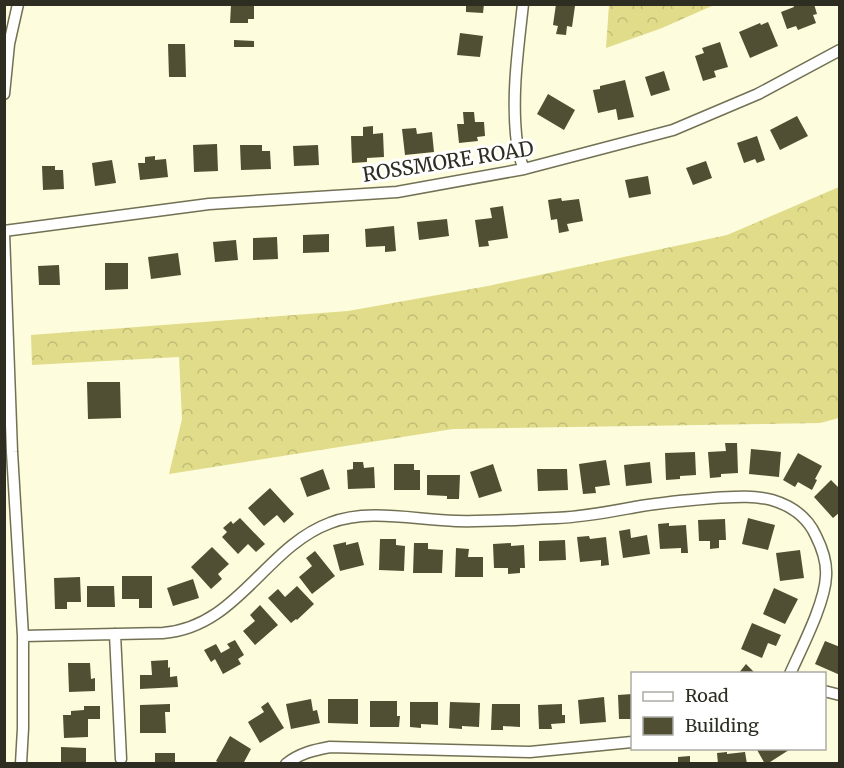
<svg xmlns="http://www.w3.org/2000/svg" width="844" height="768" font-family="Merriweather,serif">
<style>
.forest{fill:url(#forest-crowns)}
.building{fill:#504e33}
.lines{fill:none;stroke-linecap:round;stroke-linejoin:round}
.minor-casing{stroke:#727155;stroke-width:13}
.minor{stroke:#fff;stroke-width:10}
.labels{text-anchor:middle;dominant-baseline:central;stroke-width:6;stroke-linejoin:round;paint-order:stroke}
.street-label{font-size:20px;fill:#2e2d21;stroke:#fff}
</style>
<defs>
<pattern id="forest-crowns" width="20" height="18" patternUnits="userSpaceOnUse" patternTransform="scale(1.5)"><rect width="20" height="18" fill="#e1dc8a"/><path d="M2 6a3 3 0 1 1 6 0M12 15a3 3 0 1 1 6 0" fill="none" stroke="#c1bd77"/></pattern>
</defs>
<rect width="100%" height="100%" fill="#fdfcdc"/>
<path class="forest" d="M609 5V4L714 5 662 28 606 48Z
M839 187V418L820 423 453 429 169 474 182 419 179 357 32 365 31 335 348 311 488 286 727 235Z"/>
<path class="building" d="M466 4H484L483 13 466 12Z
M556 4 575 6 572 27 567 26 566 35 556 34 558 26 553 25Z
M793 4H814L817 14 813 15 816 23 798 30 796 26 787 29 781 12 794 7Z
M231 5H254V19H248V23H230Z
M768 22 778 46 750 58 739 32 760 23 761 25Z
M460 33 483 36 480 57 457 55Z
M234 40 254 41V47H234Z
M720 42 728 67 714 71 716 77 703 81 695 56 704 53 702 48Z
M168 44H185L186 77H169Z
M664 71 670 90 651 96 645 77Z
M625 80 634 117 618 120 616 109 598 113 593 90 600 89V86Z
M548 94 575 110 564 130 537 114Z
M463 112H474L475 122H484L485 136 477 137 478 141 459 143 457 124H464Z
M797 116 808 136 780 150 770 130Z
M373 126V134L383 133 384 157 367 158V162L352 163 351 136H363V127Z
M416 128 417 134 432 132 434 152 405 155 402 129Z
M757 136 765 160 757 163 755 159 744 163 737 143Z
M217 144 218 171 194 172 193 145Z
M240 145H262V151H270L271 169 241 170Z
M318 145 319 165 294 166 293 146Z
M155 156V160L166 159 168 177 140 180 138 163H145V157Z
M112 160 116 183 95 186 92 163Z
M706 161 712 178 693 185 686 168Z
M42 166H55V170H63L64 189 43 190Z
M648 176 651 194 629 198 625 180Z
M561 198 562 201 579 199 583 221 567 224 569 231 559 233 557 219 551 220 548 200Z
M503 206 508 238 488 241 489 246 479 247 475 220 492 218 490 208Z
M447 219 449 236 419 240 417 222Z
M394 226 396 251 385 252V246L366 247 365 229Z
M329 234V252L303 253V235Z
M277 237 278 259 253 260V238Z
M236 240 238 260 215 262 213 242Z
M178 253 181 275 151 279 148 257Z
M105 263H128V289L105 290Z
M59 265 60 285H39L38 266Z
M87 382H120L121 418 88 419Z
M725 443H737L738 473 721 474V477L710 478 708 452 726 451Z
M751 449 781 452 779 477 749 474Z
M695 452 696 475 680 476V479L666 480 665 453Z
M798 453 822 466 815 479 817 480 812 490 798 482 795 487 783 480Z
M606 460 610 485 595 487 596 493 583 494 579 464Z
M353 462H363L364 468 374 467 375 488 348 489 347 470 353 469Z
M650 462 652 483 626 486 624 465Z
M394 464H414V470H420V490H394Z
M493 464 502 491 479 498 470 472Z
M323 469 330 489 307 497 300 478Z
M537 469H567L568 490 538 491Z
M427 475H460L459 499H447V496L427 495Z
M831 480 840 489V512L833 518 814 497Z
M270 488 294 514 284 523 277 515 264 526 248 508Z
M240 518 265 544 256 552 248 544 238 554 222 537 227 532 223 528 231 521 233 524Z
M748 518 775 525 768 550 742 544Z
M725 519 726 540H719V548L710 549V541H699L698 520Z
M669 523V526L686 525 688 553H681V548L660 549 658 524Z
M630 529 631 538 647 535 650 554 623 558 619 531Z
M589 536 590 539 606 537 609 565 601 566V560L580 562 577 537Z
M380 539H396V545L405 546 404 571 379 570Z
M565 540 566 560 539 561V541Z
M346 542V545L358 542 364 565 340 571 333 545Z
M414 543H428V549L443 550 442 573H413Z
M511 543V546L524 545 525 568H520V573L508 574V568H494L493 544Z
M212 547 229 564 218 574 222 579 211 589 191 567Z
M456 548 469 549 468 557H483V577H455Z
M800 550 804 578 780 581 776 553Z
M315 551 335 576 312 594 299 577 312 566 306 558Z
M122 576H152V608H139V599H122Z
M80 577 81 602H67V609H55L54 578Z
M193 579 199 598 173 606 167 588Z
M87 586H114L115 607H87Z
M297 586 314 604 297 620 296 619 291 623 268 598 278 589 285 597Z
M774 588 798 599 785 624 763 614Z
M260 605 278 625 255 645 243 631 255 621 250 615Z
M752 623 781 635 776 646 768 643 762 658 741 649Z
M235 640 244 655 238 659 241 664 223 674 215 659 211 662 204 650 216 644 221 653 230 648 227 644Z
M825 641 840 647V675L815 664Z
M168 660V668L170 667V677L177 676 178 687 140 689V675H152L151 661Z
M68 663H90L91 679 95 678V691L69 692Z
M746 664 756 674H738Z
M632 694V719H619L618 695Z
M604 697 606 722 580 724 578 700Z
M311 699 313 711 317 710 320 723 291 729 286 704Z
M328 699H358V724L328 723Z
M370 701H397V716H400L399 727H370Z
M268 702 284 728 260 743 248 722 264 712 261 707Z
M410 702H438V725L421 724V728L410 727Z
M450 702 480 703 479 727 462 726V729L449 728Z
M170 704V712H165L166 733H140V705Z
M492 704H520V727L503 726V730H491Z
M562 704V715H565V723L551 724 552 729H539L538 705Z
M84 706H100V719H88V737L64 738 63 715H71V711L84 710Z
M230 736 251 749 243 764H221L216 761Z
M61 747 86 748V764H61Z
M756 748H792L767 764H765Z
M727 752V754L745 752 747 764H718L717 753Z
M155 753H175V764H155Z
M690 756V764H678V757Z"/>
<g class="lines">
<g class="minor-casing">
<path id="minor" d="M523 4C518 50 511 97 517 143 519 153 520 161 524 169
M4 94 9 44 18 4
M4 231 209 204 397 192 524 169 673 130 758 94 840 50
M4 233 12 452 23 636V728L21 764
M115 634 121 759
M23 636 163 633C238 627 265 547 330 523 368 508 416 520 456 521 489 522 523 519 556 518 585 517 613 511 641 506 666 502 689 500 714 498 733 497 753 495 772 500 792 506 808 518 816 536 822 548 827 562 826 576 825 603 802 647 790 674
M824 691 840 695
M286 764C300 753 314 750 330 747L530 752 632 742"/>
</g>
<use href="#minor" class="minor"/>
</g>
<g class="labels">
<g class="street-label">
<text transform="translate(448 161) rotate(-9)">ROSSMORE ROAD</text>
</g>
</g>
<rect width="844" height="768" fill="none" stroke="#2e2d21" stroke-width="12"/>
<rect x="631" y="672" width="195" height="78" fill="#ffffff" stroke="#ababa6" stroke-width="1.5"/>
<rect x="643" y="692" width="30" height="9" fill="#ffffff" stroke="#ababa6" stroke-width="1.5"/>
<text x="685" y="702" font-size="18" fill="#2e2d21">Road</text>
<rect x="643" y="717" width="30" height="18" fill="#504e33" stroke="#ababa6" stroke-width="1.5"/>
<text x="685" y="732" font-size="18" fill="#2e2d21">Building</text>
</svg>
